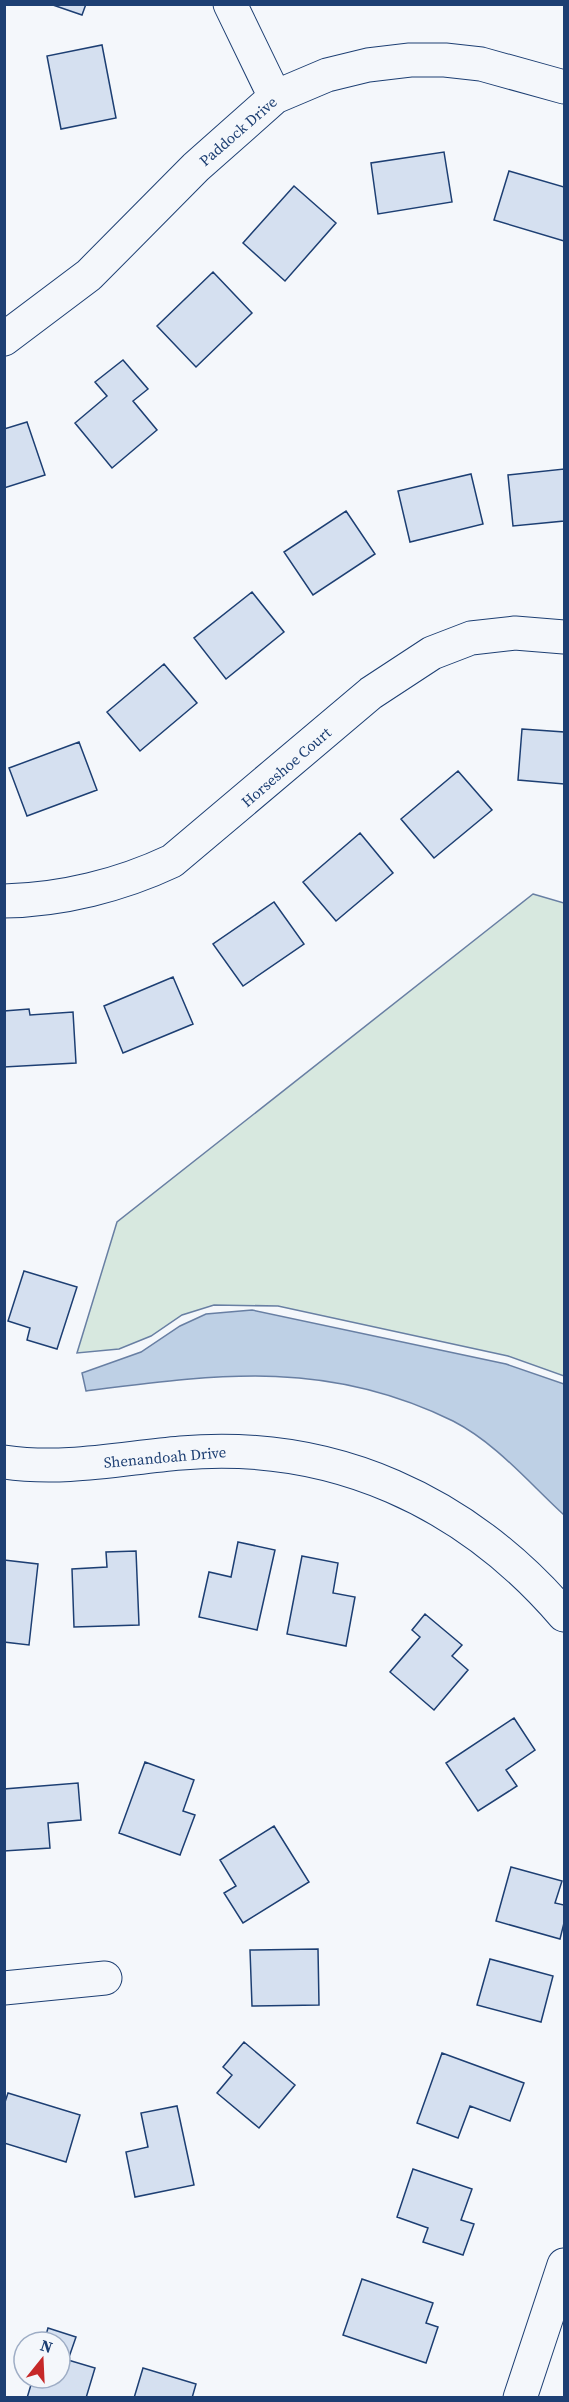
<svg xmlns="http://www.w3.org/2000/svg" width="569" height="2402" font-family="'Source Serif 4',serif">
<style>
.green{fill:#d7e8df;stroke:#687fa3;stroke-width:1.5}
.water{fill:#bed0e5;stroke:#687fa3;stroke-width:1.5}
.building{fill:#d5e0f0;stroke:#1d3f73;stroke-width:1.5}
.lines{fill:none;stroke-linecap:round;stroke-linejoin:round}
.minor-casing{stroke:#1d3f73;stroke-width:35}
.minor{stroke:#f4f7fb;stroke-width:33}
.labels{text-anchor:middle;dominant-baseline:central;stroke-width:4.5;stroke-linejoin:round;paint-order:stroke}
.street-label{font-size:15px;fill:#1d3f73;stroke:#f4f7fb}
</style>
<rect width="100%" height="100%" fill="#f4f7fb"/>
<path class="green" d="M533 894 564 903V1376L508 1356 278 1306 214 1305 182 1315 151 1336 119 1349 77 1353 117 1222Z"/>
<path class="water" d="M252 1310 506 1364 564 1384V1515C529 1483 496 1443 453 1421 327 1359 220 1374 86 1391L82 1373 141 1352 180 1326 206 1314Z"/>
<path class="building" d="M50 4H86L82 15Z
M102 45 116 118 61 129 47 56Z
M444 152 452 202 378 214 371 163Z
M509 171 564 187V241L494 220Z
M294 186 336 223 285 281 243 243Z
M213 272 252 313 196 367 157 326Z
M123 360 148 389 133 401 157 430 112 468 75 423 107 396 95 382Z
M27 422 45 475 4 488V429Z
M564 469V521L513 526 508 475Z
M471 474 483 524 410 542 398 491Z
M346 511 375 554 313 595 284 552Z
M252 592 284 632 226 679 194 638Z
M164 664 197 703 140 751 107 712Z
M522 729 564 732V784L518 780Z
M79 742 97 790 27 816 9 768Z
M458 771 492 810 434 858 401 819Z
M360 833 393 873 336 921 303 882Z
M274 902 304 944 243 986 213 944Z
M173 977 193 1024 123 1053 104 1006Z
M29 1009 30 1015 73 1012 76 1063 4 1067V1011Z
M24 1271 77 1287 57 1349 27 1340 30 1328 8 1321Z
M238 1542 275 1550 257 1630 199 1617 209 1572 231 1577Z
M136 1551 139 1625 74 1627 72 1569 107 1567 106 1552Z
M302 1556 338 1563 333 1593 355 1597 346 1646 287 1634Z
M4 1560 38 1564 29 1645 4 1642Z
M425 1614 462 1645 452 1656 468 1670 434 1710 390 1672 420 1637 412 1630Z
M514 1718 535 1750 506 1770 517 1786 478 1811 446 1763Z
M145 1762 194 1780 183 1811 195 1815 180 1855 119 1833Z
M78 1783 81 1820 48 1823 50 1848 4 1851V1789Z
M274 1826 309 1882 243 1923 224 1893 236 1886 220 1860Z
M511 1867 562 1881 555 1903 564 1905V1923L560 1939 496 1921Z
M318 1949 319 2005 252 2006 250 1950Z
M490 1959 553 1976 541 2022 477 2005Z
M244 2042 295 2085 259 2128 217 2093 232 2075 223 2067Z
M442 2053 524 2083 510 2121 470 2106 458 2138 417 2123Z
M8 2093 80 2115 66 2162 4 2143V2105Z
M177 2106 194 2185 135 2197 126 2152 148 2147 141 2113Z
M413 2169 472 2189 461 2220 474 2224 463 2255 423 2242 428 2228 397 2217Z
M362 2279 433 2303 426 2323 438 2327 426 2363 343 2335Z
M48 2328 76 2337 68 2360 95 2368 86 2398H27L33 2378H60V2342H44Z
M143 2368 196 2384 192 2398H134Z"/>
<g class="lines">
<g class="minor-casing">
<path id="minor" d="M230 4 275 97
M4 339 89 275 196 167 275 97 327 75 368 65 410 60H445L481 64 564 87
M4 901C62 900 121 885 172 861L371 693 432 653 471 638 515 633 564 637
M4 1462C65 1471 122 1458 181 1453 333 1440 466 1501 564 1615
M4 1988 105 1978
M520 2398 564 2265"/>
</g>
<use href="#minor" class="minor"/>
</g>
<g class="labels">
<g class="street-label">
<text transform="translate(238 131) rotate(-41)">Paddock Drive</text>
<text transform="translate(286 767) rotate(-41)">Horseshoe Court</text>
<text transform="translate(165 1457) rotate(-5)">Shenandoah Drive</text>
</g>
</g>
<rect width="569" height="2402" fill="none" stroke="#1d3f73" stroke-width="12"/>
<g transform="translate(42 2360) rotate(18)"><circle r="28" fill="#f4f7fb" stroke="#9eadc5" stroke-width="1.5"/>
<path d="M0-4.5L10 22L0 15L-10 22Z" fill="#c62828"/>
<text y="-9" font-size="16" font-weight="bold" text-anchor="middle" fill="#1d3f73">N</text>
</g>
</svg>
